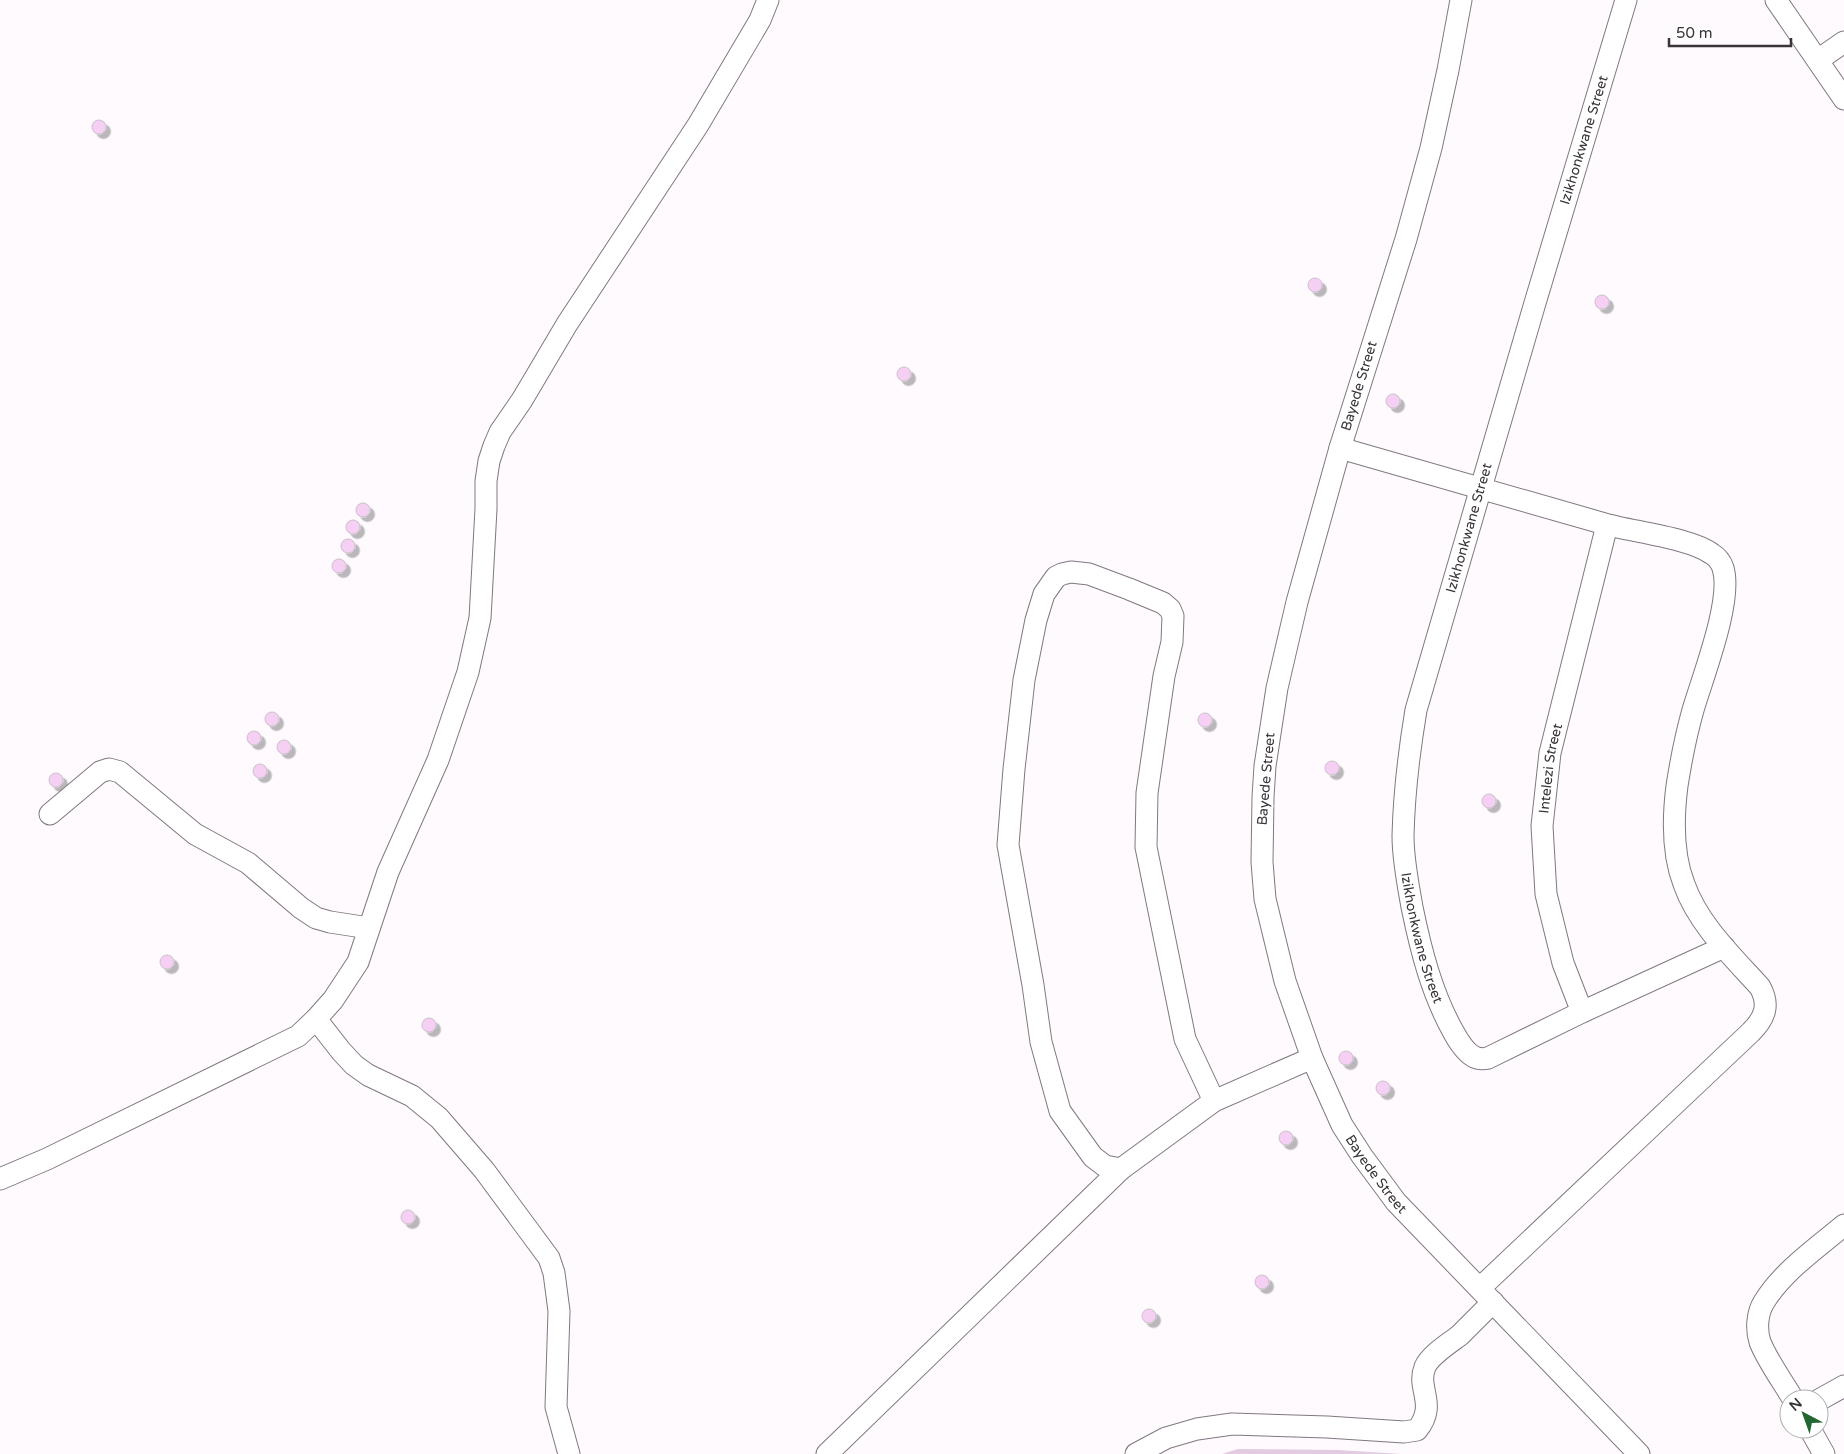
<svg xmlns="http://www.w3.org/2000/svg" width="1844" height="1454" font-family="'Varela Round',sans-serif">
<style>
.green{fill:#e3cbe1}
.building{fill:#f6cff4;stroke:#cabfc9;filter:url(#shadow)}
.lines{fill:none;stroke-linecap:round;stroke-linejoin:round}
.minor-casing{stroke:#817881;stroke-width:23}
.minor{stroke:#fff;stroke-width:21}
.labels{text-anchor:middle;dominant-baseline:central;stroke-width:4;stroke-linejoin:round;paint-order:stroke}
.street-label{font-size:14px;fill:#383437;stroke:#fff}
</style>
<defs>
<filter id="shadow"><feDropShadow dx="4.5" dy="4.5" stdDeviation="0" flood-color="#0004"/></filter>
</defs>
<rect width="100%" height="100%" fill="#fefafe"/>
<path class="green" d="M1238 1449 1338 1450 1402 1454H1222Z"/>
<path class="building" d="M92 127a7 7 0 1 1 14 0a7 7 0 1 1-14 0Z
M1308 285a7 7 0 1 1 14 0a7 7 0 1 1-14 0Z
M1595 302a7 7 0 1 1 14 0a7 7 0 1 1-14 0Z
M897 374a7 7 0 1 1 14 0a7 7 0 1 1-14 0Z
M1386 401a7 7 0 1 1 14 0a7 7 0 1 1-14 0Z
M356 510a7 7 0 1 1 14 0a7 7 0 1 1-14 0Z
M346 527a7 7 0 1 1 14 0a7 7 0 1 1-14 0Z
M341 546a7 7 0 1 1 14 0a7 7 0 1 1-14 0Z
M332 566a7 7 0 1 1 14 0a7 7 0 1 1-14 0Z
M265 719a7 7 0 1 1 14 0a7 7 0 1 1-14 0Z
M1198 720a7 7 0 1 1 14 0a7 7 0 1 1-14 0Z
M247 738a7 7 0 1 1 14 0a7 7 0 1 1-14 0Z
M277 747a7 7 0 1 1 14 0a7 7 0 1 1-14 0Z
M1325 768a7 7 0 1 1 14 0a7 7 0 1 1-14 0Z
M253 771a7 7 0 1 1 14 0a7 7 0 1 1-14 0Z
M49 780a7 7 0 1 1 14 0a7 7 0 1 1-14 0Z
M1482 801a7 7 0 1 1 14 0a7 7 0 1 1-14 0Z
M160 962a7 7 0 1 1 14 0a7 7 0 1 1-14 0Z
M422 1025a7 7 0 1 1 14 0a7 7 0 1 1-14 0Z
M1339 1058a7 7 0 1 1 14 0a7 7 0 1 1-14 0Z
M1376 1088a7 7 0 1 1 14 0a7 7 0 1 1-14 0Z
M1279 1138a7 7 0 1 1 14 0a7 7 0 1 1-14 0Z
M401 1217a7 7 0 1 1 14 0a7 7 0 1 1-14 0Z
M1255 1282a7 7 0 1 1 14 0a7 7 0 1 1-14 0Z
M1142 1316a7 7 0 1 1 14 0a7 7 0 1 1-14 0Z"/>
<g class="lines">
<g class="minor-casing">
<g id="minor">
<path id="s1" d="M1461 0 1448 70 1431 148 1406 239 1340 448 1297 602 1277 688 1265 766 1263 797 1262 862 1265 899 1285 981 1312 1058 1342 1125 1362 1156 1396 1202 1639 1454"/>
<path id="s2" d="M1626 0 1535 303 1416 710C1409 752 1404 794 1403 836 1403 860 1408 884 1412 907 1421 951 1432 994 1454 1033 1459 1042 1467 1055 1477 1058 1481 1059 1484 1059 1488 1058L1582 1012 1724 947"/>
<path d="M1776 0 1844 99"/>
<path d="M1818 60 1844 42"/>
<path d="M1340 448C1428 473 1516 499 1605 524 1633 532 1691 538 1712 554 1717 557 1721 562 1723 568 1733 600 1703 676 1693 710 1686 735 1681 760 1677 786 1673 817 1672 853 1684 884 1698 924 1732 956 1760 987 1770 1005 1765 1018 1751 1032L1480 1288"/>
<path d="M50 814 100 772 109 769 120 772 195 834 248 863 301 908 316 918 330 922 369 928"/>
<path id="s3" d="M1582 1012 1563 963 1546 894 1542 826 1550 753 1607 525"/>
<path d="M316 1019 341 1051 354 1065 368 1075 412 1096 439 1118 484 1170 549 1258 554 1273 559 1311 556 1407 569 1454"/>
<path d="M1214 1101 1185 1039 1146 847 1147 793 1164 676 1172 642 1173 616 1170 609 1163 603 1129 589 1089 574 1071 572 1062 574 1056 577 1044 594 1036 620 1024 680 1014 769 1008 845 1033 985 1041 1042 1060 1111 1093 1157 1105 1166 1121 1169 1214 1101 1312 1058"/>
<path d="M0 1179 47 1159 298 1036 316 1019 333 1000 358 962 388 872 438 760 468 672 480 618 486 509V481L489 461 494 446 500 432 522 400 567 324 698 125 760 20 768 0"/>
<path d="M1793 1399C1783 1382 1767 1360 1760 1342 1756 1330 1757 1313 1764 1302 1783 1271 1817 1248 1844 1225"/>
<path d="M1819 1400 1844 1386"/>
<path d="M1810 1429 1824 1454"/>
<path d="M827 1454 1121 1169"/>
<path d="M1136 1454 1166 1438 1197 1429 1232 1424 1327 1427 1404 1432 1417 1430C1438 1404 1416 1389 1425 1367 1430 1355 1450 1343 1460 1335 1471 1324 1482 1313 1493 1302"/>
</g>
</g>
<use href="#minor" class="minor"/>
</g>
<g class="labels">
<g class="street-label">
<text transform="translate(1584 140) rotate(-73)">Izikhonkwane Street</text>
<text transform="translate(1359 386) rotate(-73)">Bayede Street</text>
<text transform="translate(1469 528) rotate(-74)">Izikhonkwane Street</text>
<text stroke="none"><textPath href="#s3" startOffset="250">Intelezi Street</textPath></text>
<text transform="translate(1266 779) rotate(-85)">Bayede Street</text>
<text stroke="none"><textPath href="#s2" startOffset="971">Izikhonkwane Street</textPath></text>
<text stroke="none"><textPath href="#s1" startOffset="1224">Bayede Street</textPath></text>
</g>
</g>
<g transform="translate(1804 1414) rotate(319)"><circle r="24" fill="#ffffff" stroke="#afaeaf"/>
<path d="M0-4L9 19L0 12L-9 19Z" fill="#226631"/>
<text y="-8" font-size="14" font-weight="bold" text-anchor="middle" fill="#383437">N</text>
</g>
<path d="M1669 38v8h122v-8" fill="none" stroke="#383437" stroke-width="2.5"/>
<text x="1676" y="38" font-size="15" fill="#383437" stroke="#ffffff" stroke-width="4" paint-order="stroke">50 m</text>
</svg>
